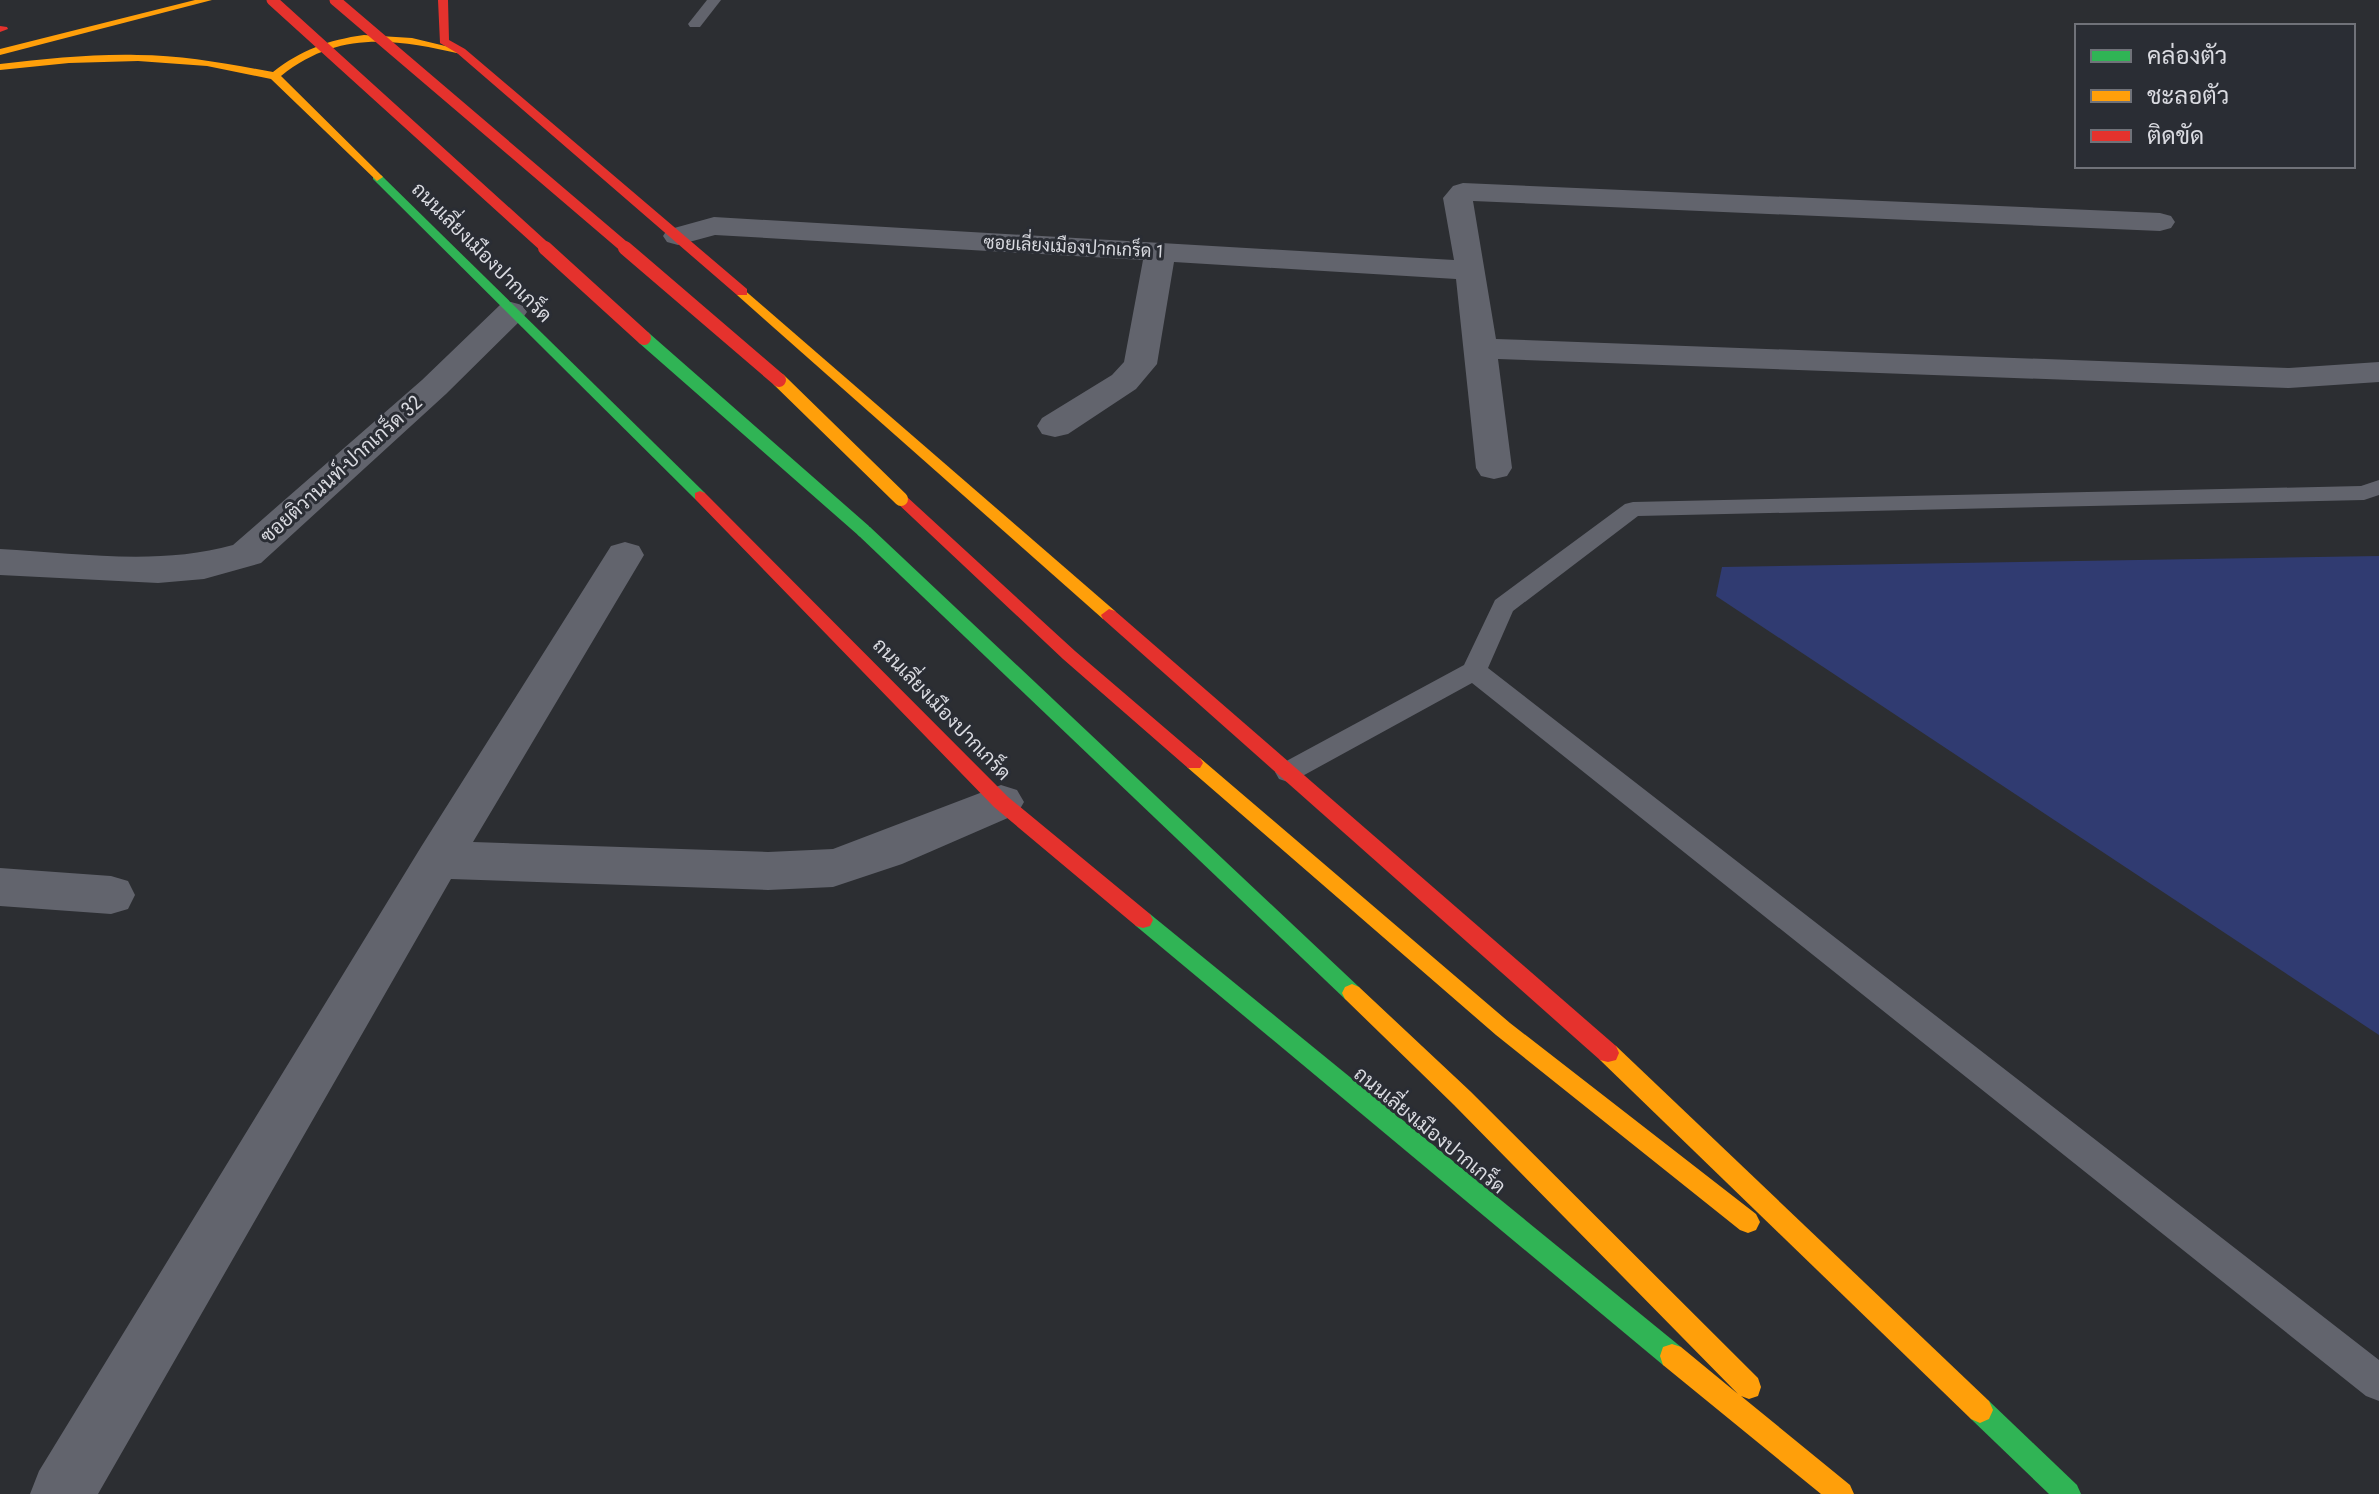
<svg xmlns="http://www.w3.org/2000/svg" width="2379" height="1494" font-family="'Roboto Condensed',Sarabun,sans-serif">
	<rect width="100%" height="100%" fill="#2c2e32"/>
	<path fill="#303b71" d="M2379,556V1035L1716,596L1722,567Z"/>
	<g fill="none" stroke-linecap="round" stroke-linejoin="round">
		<g fill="#62646d" fill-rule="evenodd">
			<path d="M707,0H721L700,27H690L688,24Z"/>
			<path d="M2379,480V495L2364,500L1638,516L1513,611L1488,668L2379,1360V1401L2366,1396L1472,683L1297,779L1288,782L1279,779L1275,772L1279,765L1464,665L1495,600L1625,504L1633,502L2361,486Z"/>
		</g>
		<g fill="#62646d" fill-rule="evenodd">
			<path d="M1463,183L2160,213L2171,216L2175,222L2171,228L2160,231L1473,201L1496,339L2289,368L2379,362V382L2289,388L1498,359L1512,468L1507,476L1494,479L1481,476L1476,468L1456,279L1174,262L1157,364L1136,389L1068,434L1055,437L1042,434L1037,426L1042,418L1112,375L1124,362L1143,260L715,235L678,245L667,242L663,236L667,230L714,217L1454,260L1443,198L1453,186Z"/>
			<path d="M511,302L522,305L527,312L522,319L446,394L261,563L204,579L158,583L0,575V549C77,553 158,566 233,545L422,380L500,305Z"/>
			<path d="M625,542L639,546L644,555L473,842L768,852L833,849L1001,785L1017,790L1024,802L1017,814L902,864L833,887L768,890L451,879L98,1494H30L39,1471L421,847L611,546Z"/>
			<path d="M0,868L111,876L128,881L135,895L128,909L111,914L0,906Z"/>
		</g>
		<g fill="#30b455" fill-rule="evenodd">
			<path d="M373,175H381L705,493V499H695L373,179Z"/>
			<path d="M864,526L870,527L1359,987L1362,993L1359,999L1352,1002L1345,999L858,535L856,531L858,527Z"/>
			<path d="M1143,912L1150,914L1681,1347L1684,1356L1681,1365L1672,1368L1663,1365L1136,926L1133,920L1136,914Z"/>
			<path d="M1980,1397L1989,1401L2077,1485L2081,1494H2049L1971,1419L1967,1410L1971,1401Z"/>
		</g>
		<g fill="#ff9f0a" fill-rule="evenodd">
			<path d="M195,0H212L0,55V49Z"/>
			<path d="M364,35L412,38L466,51L461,54C394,39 339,30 281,76L381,175L383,177L377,181L271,79L207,66L138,61L69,63L0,70V64C46,59 91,54 137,55C183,55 228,64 273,72C301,50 328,40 364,35Z"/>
			<path d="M742,288L1115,611L1117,615L1115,619H1103L737,295V289Z"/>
			<path d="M1194,756L1200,758L1510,1023L1756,1214L1760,1222L1756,1230L1748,1233L1740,1230L1496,1035L1188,768L1185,763L1188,758Z"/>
			<path d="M1352,984L1359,987L1470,1091L1758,1378L1761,1387L1758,1396L1749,1399L1741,1396L1850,1485L1854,1494H1821L1663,1365L1660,1356L1663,1347L1672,1344L1681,1347L1738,1394L1454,1105L1345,999L1342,993L1345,987Z"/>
			<path d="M1608,1044L1616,1046L1989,1401L1993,1410L1989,1419L1980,1423L1971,1419L1600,1060L1597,1053L1600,1046Z"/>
		</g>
		<g fill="#e5322d" fill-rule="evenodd">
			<path d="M438,0H448L449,40L465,49L747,289V295H737L457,53L440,43Z"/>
			<path d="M0,26L7,27L8,29L0,32Z"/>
			<path d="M700,491L705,493L1008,797L1150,914L1153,920L1150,926L1143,928L1136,926L994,807L695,499V493Z"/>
			<path d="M901,494L906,496L1075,651L1200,758L1203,763L1200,768H1188L1063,659L896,502L893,499Z"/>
			<path d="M1109,609L1115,611L1616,1046L1619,1053L1616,1060L1608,1062L1600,1060L1103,619L1101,615Z"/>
		</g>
		<path stroke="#30b455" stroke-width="14" d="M644,338L864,531"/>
		<path stroke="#ff9f0a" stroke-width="14" d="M779,380L901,499"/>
		<g stroke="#e5322d" stroke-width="11">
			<path d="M272,0L548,250"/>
			<path d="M335,0L628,250"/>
		</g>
		<g stroke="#e5322d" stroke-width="14">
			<path d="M545,248L644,338"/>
			<path d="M625,248L779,380"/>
		</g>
	</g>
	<g text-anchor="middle" stroke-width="6" stroke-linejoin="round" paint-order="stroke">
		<g font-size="18" fill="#d9dae0" stroke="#2a2d34">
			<text transform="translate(1074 247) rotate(3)" y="6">ซอยเลี่ยงเมืองปากเกร็ด 1</text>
		</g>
		<g font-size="20" fill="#d9dae0" stroke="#2a2d34">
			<text transform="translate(482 252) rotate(45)" y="7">ถนนเลี่ยงเมืองปากเกร็ด</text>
			<text transform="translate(341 469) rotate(-42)" y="7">ซอยติวานนท์-ปากเกร็ด 32</text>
			<text transform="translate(942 709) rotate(46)" y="7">ถนนเลี่ยงเมืองปากเกร็ด</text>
			<text transform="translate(1430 1130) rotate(39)" y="7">ถนนเลี่ยงเมืองปากเกร็ด</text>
		</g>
	</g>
	<rect x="2075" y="24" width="280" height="144" fill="#2a2d34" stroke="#707279" stroke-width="2"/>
	<rect x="2091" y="50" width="40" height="12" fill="#30b455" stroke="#707279" stroke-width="2"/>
	<text x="2147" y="64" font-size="24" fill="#d9dae0">คล่องตัว</text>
	<rect x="2091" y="90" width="40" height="12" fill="#ff9f0a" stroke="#707279" stroke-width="2"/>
	<text x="2147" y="104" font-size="24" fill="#d9dae0">ชะลอตัว</text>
	<rect x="2091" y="130" width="40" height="12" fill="#e5322d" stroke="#707279" stroke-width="2"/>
	<text x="2147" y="144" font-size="24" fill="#d9dae0">ติดขัด</text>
</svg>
